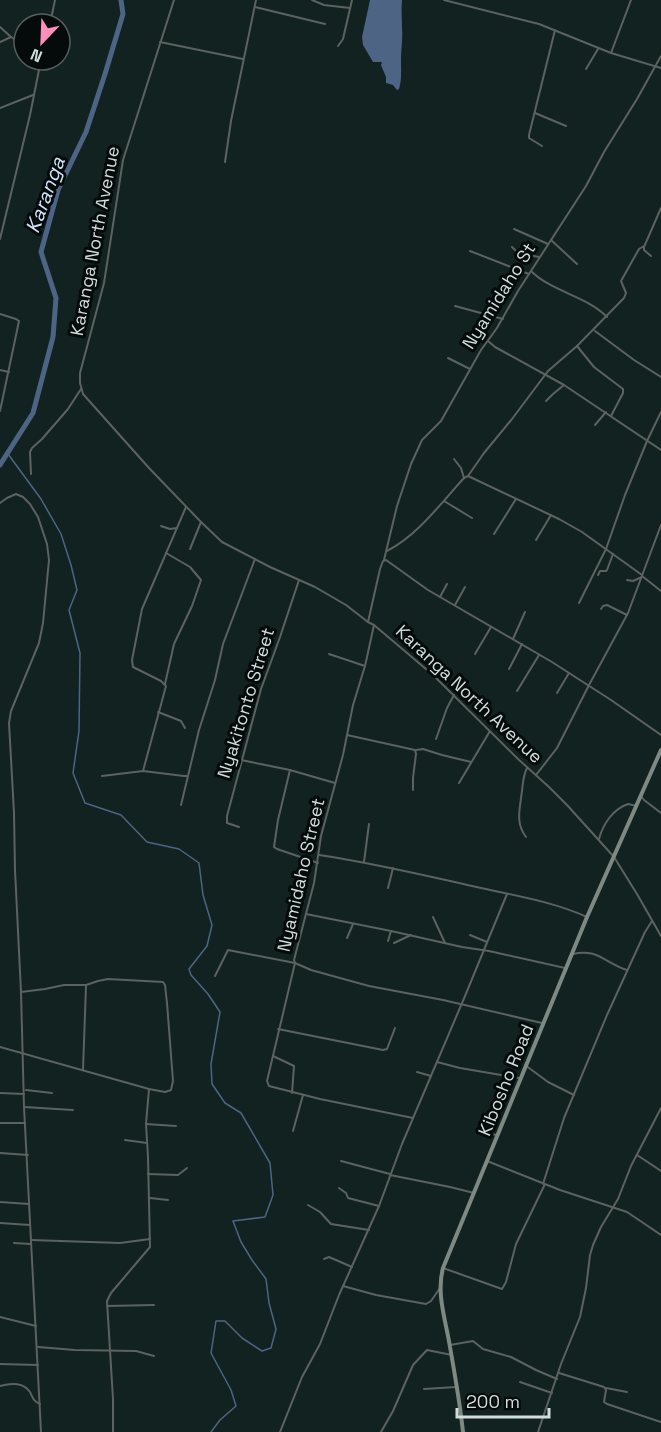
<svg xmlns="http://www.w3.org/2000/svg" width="661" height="1432" font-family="'Space Grotesk',sans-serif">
	<rect width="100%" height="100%" fill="#122221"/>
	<path fill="#4e6485" d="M370,0H402C401,10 402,18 402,28C403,38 401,50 401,61C401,70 402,80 399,89L397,90L393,85L386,83V77L381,65L382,62H373L363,45L362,37Z"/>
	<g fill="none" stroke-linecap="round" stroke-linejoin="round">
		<path stroke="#4e6485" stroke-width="1.5" d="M8,454L41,499L61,534L71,565L77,590L69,610L80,653L79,731L73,773L85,803L121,815L147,842L179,849L199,863L203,895L212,925L207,946L189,969L191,975L208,994L220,1012L211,1064L212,1084L225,1103L241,1113L270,1163L273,1195L265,1217L233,1221L241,1242L252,1260L266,1279L269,1303L276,1329L271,1348L262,1351L242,1338L225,1321H216L211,1353L231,1390L236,1406L220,1420L211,1432"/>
		<path stroke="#4e6485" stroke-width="5" d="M0,465L33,413L53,337L56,298L41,252L58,190L86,132L105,74L123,14L121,0"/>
		<g stroke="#5c625f" stroke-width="2">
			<path d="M174,0L123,160L104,283L80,373V383L83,394L149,468L201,522L222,542L270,567L315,587L346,605L368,622L374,625L433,675L518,759L549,787L567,805L614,857L637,894L661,936"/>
			<path d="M312,0L324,5L350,8"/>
			<path d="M444,0L539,24L611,53L661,68"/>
			<path d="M255,7L325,24"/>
			<path d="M50,24L55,0"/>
			<path d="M0,27L11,37L24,45"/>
			<path d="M0,42L11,37"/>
			<path d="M160,42L243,59"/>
			<path d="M338,46L343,39L352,0"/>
			<path d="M611,53L631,0"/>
			<path d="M586,69L598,49"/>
			<path d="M0,108L33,95"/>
			<path d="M535,113L566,126"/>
			<path d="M542,146L529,138V135L555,30"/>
			<path d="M225,162L231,121L256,0"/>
			<path d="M514,229L548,244"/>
			<path d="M0,239L30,115L41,60"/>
			<path d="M551,240L577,264"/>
			<path d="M512,247L518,253L539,257"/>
			<path d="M470,251L529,274"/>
			<path d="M651,256L644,250V247L661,208"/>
			<path d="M531,271C552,292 587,296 607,317"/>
			<path d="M455,306L503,319"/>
			<path d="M0,314L16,319L19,321L0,411"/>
			<path d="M595,331L634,360L661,377"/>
			<path d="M488,341L495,347L564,385L661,450"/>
			<path d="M577,346L594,367L623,389V393L611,416"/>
			<path d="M448,358L470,369"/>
			<path d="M0,370L9,372"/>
			<path d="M546,401L553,394L564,385"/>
			<path d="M595,425L606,412"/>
			<path d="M454,459L461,468L464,478"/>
			<path d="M31,474L30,452L32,448L42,439L68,409L81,389"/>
			<path d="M468,476L484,453L512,419L548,371L577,346L624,298L626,293L621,281L639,249L644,246"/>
			<path d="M444,501L472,518"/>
			<path d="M0,503L7,498L16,494L23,497L30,504L38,517L47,544L49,560L43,623L39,643L11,711L9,723L14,813L15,870L21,992L24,1107L41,1432"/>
			<path d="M161,526L170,529L177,528"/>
			<path d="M494,534L516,499"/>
			<path d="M536,540L551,515"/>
			<path d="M190,549L201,522"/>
			<path d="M387,551C418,535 441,503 464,478L468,476L559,519L582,532L642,575"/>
			<path d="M384,560L397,506L411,464L422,440L441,421L481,350L497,328L518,291L586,186L604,152L637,99L661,56"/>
			<path d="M598,575L600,571H606L607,570L613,554"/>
			<path d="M642,576L661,591"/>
			<path d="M627,580L633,581L642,577"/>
			<path d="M440,597L447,584"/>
			<path d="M579,603L606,549L625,495L647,441L661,412"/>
			<path d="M455,605L465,587"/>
			<path d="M601,609L603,606L607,605L627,615"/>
			<path d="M368,622L380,569L383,561L386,560L428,590L552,662L611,700L661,735"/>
			<path d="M374,625L365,666L353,705L343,755L321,836L314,883L294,960L295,963L311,970L369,986L443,1000L542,1023"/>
			<path d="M513,639L525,612"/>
			<path d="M329,654L365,666"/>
			<path d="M475,654L491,627"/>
			<path d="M509,669L522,644"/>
			<path d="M165,684L174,644L192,606L201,580L190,567L166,553"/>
			<path d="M517,691L539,655"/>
			<path d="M557,693L569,673"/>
			<path d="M158,712L181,721L185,728"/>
			<path d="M347,735L415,750L416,754L413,778V790"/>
			<path d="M436,739L447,708L454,695"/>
			<path d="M416,750L423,749L442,755L471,762"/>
			<path d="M241,760L290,770L335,783"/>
			<path d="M290,770L278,820L274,847L277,849L318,863"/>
			<path d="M143,771L166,686L161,681L133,667L132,660L142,609L186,507"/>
			<path d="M536,775L557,748L589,685L628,613L661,525"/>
			<path d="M102,776L143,771L184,776H188L199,730L215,680L223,644L255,559"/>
			<path d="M459,783L490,731"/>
			<path d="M641,796L644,800L661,813"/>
			<path d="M181,805L188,776"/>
			<path d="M239,827L227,823V816L261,689L280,637L299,580"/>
			<path d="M526,837C515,823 520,808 522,791C523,783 523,776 527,768"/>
			<path d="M599,839C603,824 613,809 628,804L637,806"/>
			<path d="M319,855C374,863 427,876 481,888C517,896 554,902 587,917"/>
			<path d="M364,862L369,824"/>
			<path d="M388,888L393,868"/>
			<path d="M306,914L391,931L462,947L489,951L565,968"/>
			<path d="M433,917L445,943"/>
			<path d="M470,935L487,942"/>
			<path d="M347,938L353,924"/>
			<path d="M388,941L391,931"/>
			<path d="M394,943L411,935"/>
			<path d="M573,954C597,948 605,963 627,970"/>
			<path d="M215,976L228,950L295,963L267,1081L269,1086L320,1099L413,1118"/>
			<path d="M278,1029L383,1050L387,1049L395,1028"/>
			<path d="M0,1047L149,1089L165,1092L171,1090L173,1081L167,1003L165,985L163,982L108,979L98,981L86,985H64L45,989L21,992"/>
			<path d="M273,1056L294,1066L292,1093"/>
			<path d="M437,1062L460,1068L519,1078"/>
			<path d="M525,1065L548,1082L574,1095"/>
			<path d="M83,1070L86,986"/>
			<path d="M417,1072L431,1076"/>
			<path d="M26,1090L52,1093"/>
			<path d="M0,1093L24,1094"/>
			<path d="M24,1107L73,1110"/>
			<path d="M0,1123H25"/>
			<path d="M146,1124L176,1126"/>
			<path d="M293,1131L303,1095"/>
			<path d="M476,1132L497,1135"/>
			<path d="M125,1140L147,1143"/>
			<path d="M0,1153L28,1155"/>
			<path d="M637,1155L661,1171"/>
			<path d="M341,1161L390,1174"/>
			<path d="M487,1161L560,1190L627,1212L661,1235"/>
			<path d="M148,1174L178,1175L187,1168"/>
			<path d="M390,1175L450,1187L474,1193"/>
			<path d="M543,1184L564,1118L607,1015L645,932L652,921"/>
			<path d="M339,1188L346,1193L348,1198L379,1206"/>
			<path d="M150,1198L168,1200"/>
			<path d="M0,1202L29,1204"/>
			<path d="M308,1205L320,1212L331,1224L369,1230"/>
			<path d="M0,1223L30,1225"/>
			<path d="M31,1240L120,1243L150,1239"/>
			<path d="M14,1243L31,1244"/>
			<path d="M324,1259L329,1257L352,1267"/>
			<path d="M443,1268L502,1289L506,1282L516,1244L545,1184"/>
			<path d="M343,1286L376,1295L426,1304L431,1301L440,1288"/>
			<path d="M107,1306L154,1305"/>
			<path d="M0,1317L36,1326"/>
			<path d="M450,1345L473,1341L483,1349L511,1357L536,1370L557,1379"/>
			<path d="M38,1347L75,1350L136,1351L154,1356"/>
			<path d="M0,1364L38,1365"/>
			<path d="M559,1373L604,1387L606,1390L604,1402L607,1404L661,1422"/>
			<path d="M520,1382L552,1393"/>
			<path d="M0,1386C11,1384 22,1381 30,1392C33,1398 33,1401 40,1404"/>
			<path d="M606,1388L627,1392"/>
			<path d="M424,1389L456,1387"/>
			<path d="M113,1432V1399L107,1301L111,1293L150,1247L148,1157L146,1124L149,1089"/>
			<path d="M280,1432L302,1377L320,1344L339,1295L379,1206L402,1144L465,996L507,894"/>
			<path d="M381,1432L393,1411L413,1365L427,1350L452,1355"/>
			<path d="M538,1432L561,1364L580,1317L586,1288L590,1255L593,1245L601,1227L618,1199L631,1166L661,1108"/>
		</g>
		<path stroke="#7f8983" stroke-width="4" d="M463,1432C460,1404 455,1375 450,1347C446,1321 436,1294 443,1268L587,917L661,750"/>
	</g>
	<g text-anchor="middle" stroke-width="6" stroke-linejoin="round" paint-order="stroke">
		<g font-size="18" fill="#d2dcdc" stroke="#050a0a">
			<text transform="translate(95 241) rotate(-79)" y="6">Karanga North Avenue</text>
			<text transform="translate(499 296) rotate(-58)" y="6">Nyamidaho St</text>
			<text transform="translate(469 694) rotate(43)" y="6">Karanga North Avenue</text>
			<text transform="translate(246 703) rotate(-73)" y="6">Nyakitonto Street</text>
			<text transform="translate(301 875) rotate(-77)" y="6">Nyamidaho Street</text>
			<text transform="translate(506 1080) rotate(-68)" y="6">Kibosho Road</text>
		</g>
		<g font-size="20" font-style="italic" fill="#d5e4fb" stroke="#050a0a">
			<text transform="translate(45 195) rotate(-70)" y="7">Karanga</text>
		</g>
	</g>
	<g transform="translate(42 42) rotate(203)"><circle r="28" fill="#050a0a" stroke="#575e5e" stroke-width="1.5"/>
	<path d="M0-4.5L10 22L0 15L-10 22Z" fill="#fe8ebd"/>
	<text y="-9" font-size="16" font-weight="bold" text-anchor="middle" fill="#d2dcdc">N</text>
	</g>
	<path d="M457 1408v9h92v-9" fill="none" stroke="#d2dcdc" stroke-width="3"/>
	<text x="466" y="1408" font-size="18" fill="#d2dcdc" stroke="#050a0a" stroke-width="4.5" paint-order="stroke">200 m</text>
</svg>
